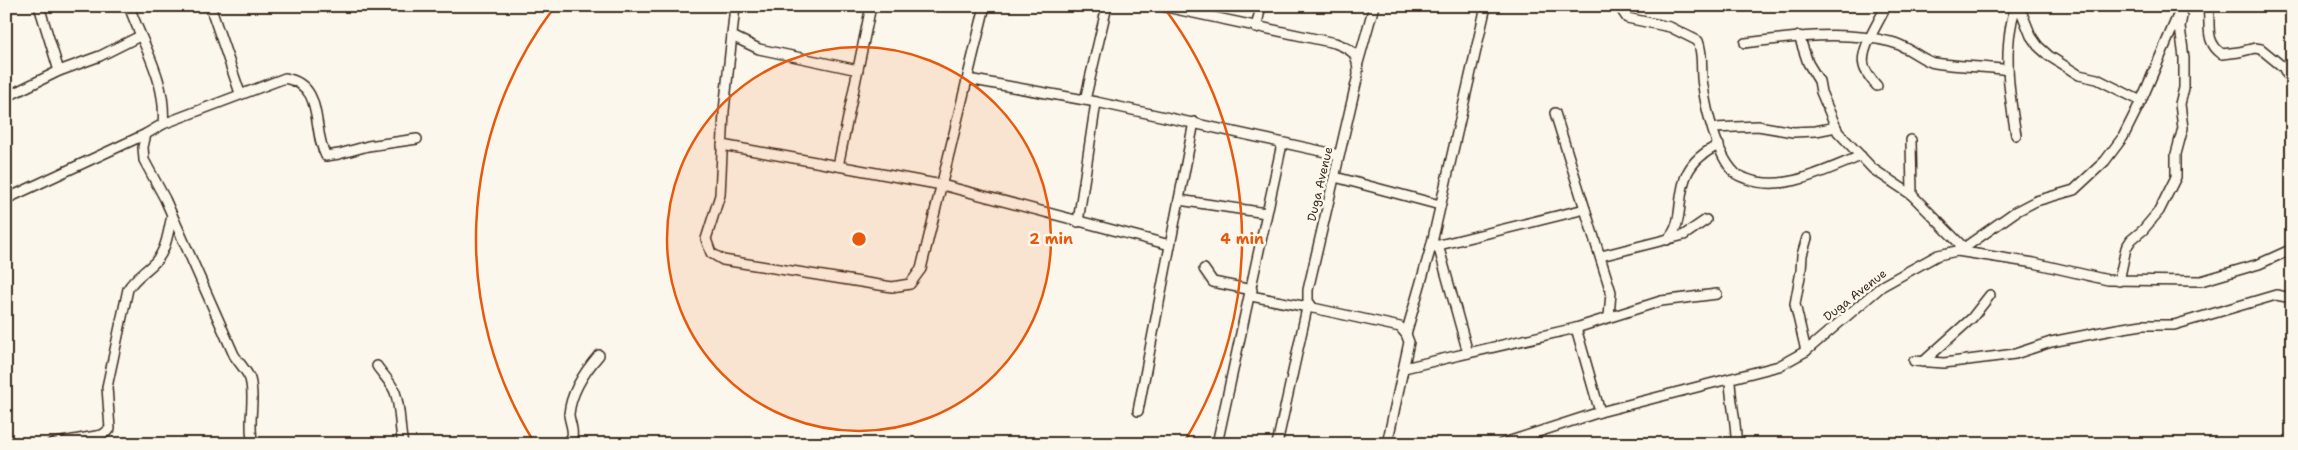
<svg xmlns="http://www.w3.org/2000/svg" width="2298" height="450" font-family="'Shantell Sans',sans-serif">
	<rect width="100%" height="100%" fill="#fbf7ec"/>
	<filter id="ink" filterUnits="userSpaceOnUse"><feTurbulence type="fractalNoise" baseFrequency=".02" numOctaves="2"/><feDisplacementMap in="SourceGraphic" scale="10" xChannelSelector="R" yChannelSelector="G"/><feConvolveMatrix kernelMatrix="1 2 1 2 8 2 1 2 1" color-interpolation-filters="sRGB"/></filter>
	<g filter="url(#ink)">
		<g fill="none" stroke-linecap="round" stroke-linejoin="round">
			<g stroke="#3b2a1e" stroke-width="12">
				<g id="street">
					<path d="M39,6L59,71"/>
					<path d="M129,6C143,46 167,81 163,124L146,134L143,147L144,160L165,199L234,355C239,363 247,371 250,379C256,400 247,422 253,444"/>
					<path d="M210,6L240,93"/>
					<path d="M735,6L724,111L720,195L706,239L711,253L723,260L892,287L910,284L921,269L985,6"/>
					<path d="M1161,6L1335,43C1354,50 1358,54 1358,75L1308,290V301L1313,308L1400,327L1406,334L1409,342L1387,444"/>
					<path d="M1619,6L1627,18L1670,27L1698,41C1704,56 1700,71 1703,86C1706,110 1717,155 1734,172C1737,176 1743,177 1747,179C1784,193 1827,169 1861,156"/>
					<path d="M2016,6C2002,47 2009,93 2016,135"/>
					<path d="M2019,6L2031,36L2038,46L2049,56L2079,75L2097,79L2141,101"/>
					<path d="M2208,6C2211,26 2204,41 2222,54L2239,52L2255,48L2261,49L2283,67L2292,84"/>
					<path d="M1256,28L1261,6"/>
					<path d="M732,36L759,49L858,70"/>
					<path d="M1799,36L1808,63L1819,81L1821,92L1838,132L1873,169L1912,195L1964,248"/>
					<path d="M1745,43C1792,37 1844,30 1891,42C1907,45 1924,62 1935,63C1960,67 1984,66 2008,70"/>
					<path d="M1358,63L1374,6"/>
					<path d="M968,79L1096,102L1339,155"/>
					<path d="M1877,86C1872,80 1866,74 1864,66C1859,50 1880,21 1886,6"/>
					<path d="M6,97L59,71L100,56L140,36"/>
					<path d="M1085,100L1107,6"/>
					<path d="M1555,113L1611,292L1609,317"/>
					<path d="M163,124L285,78C326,86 311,129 326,156L339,154L368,146L417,139"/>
					<path d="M1714,128L1758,126L1793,132L1816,131L1836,127"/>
					<path d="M1911,140L1912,195"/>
					<path d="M722,145L942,185L1170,245"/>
					<path d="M838,166L871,6"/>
					<path d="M1335,177L1440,205"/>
					<path d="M6,199L146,134"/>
					<path d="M1179,200L1266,213"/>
					<path d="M1078,222L1096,102"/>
					<path d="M1667,240C1693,217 1662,171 1719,145"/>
					<path d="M1438,245L1468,353"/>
					<path d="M1431,247L1585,209"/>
					<path d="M1957,251L1964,248L2015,212L2036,201L2074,190L2105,161L2123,137L2141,101L2182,6"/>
					<path d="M1601,256L1684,235L1706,220"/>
					<path d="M1204,269L1213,282L1252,290"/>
					<path d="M2119,281L2126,248L2131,240L2143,230L2159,211L2176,177V154L2183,128L2180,104L2184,88V58L2180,27L2182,16"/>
					<path d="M1251,296L1313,308"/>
					<path d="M1576,328L1600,412"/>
					<path d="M1406,334L1431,247L1486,6"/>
					<path d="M1806,351L1795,304L1801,271L1802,255L1807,238"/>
					<path d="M1914,361L1944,363L2015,354L2051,342L2117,329L2142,325H2174L2276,295L2292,298"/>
					<path d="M1923,362L1972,318L1990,295"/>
					<path d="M377,366C383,375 391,382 395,392C401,409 399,427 403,444"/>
					<path d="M1404,368L1576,328L1661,301L1717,294"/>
					<path d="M1730,379C1730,401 1737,421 1736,444"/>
					<path d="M1138,411L1194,122"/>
					<path d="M51,444L102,435L110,429L107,387L128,289C136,276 146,272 156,261C167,249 168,231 172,216"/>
					<path d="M563,444C566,442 570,441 572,437C574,429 569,421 569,414C571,392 586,370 599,355"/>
					<path d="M1217,444L1282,144"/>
					<path d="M1277,444L1307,308"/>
					<path d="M1501,444L1600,412L1779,366L1806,351L1882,286L1938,255L1957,251L2034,263L2108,280L2201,281L2259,264L2292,249"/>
				</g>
			</g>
			<use href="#street" stroke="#fbf7ec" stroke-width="9"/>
		</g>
	</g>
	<circle cx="859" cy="239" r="192" fill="#e8590c" fill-opacity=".12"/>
	<g fill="none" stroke="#e8590c" stroke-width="2.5">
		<circle cx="859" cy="239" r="192"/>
		<path d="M534 442A383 383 0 0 1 553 9M1165 9A383 383 0 0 1 1184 442"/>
	</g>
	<g text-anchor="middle" stroke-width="5" stroke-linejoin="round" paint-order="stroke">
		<g font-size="12" fill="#3b2a1e" stroke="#fbf7ec">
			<text transform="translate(1320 184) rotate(-77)" y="4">Duga Avenue</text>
			<text transform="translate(1855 295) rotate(-38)" y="4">Duga Avenue</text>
		</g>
	</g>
	<circle cx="859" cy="239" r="8" fill="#e8590c" stroke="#fbf7ec" stroke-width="2.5"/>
	<g font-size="15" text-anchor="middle" font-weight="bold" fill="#e8590c" stroke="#fbf7ec" stroke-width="5" stroke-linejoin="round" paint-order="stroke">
		<text x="1051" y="244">2 min</text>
		<text x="1242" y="244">4 min</text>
	</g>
	<rect width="2298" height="450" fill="none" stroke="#fbf7ec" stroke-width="25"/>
	<rect x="12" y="12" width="2273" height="425" fill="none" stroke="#3b2a1e" stroke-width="2" filter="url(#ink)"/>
</svg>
